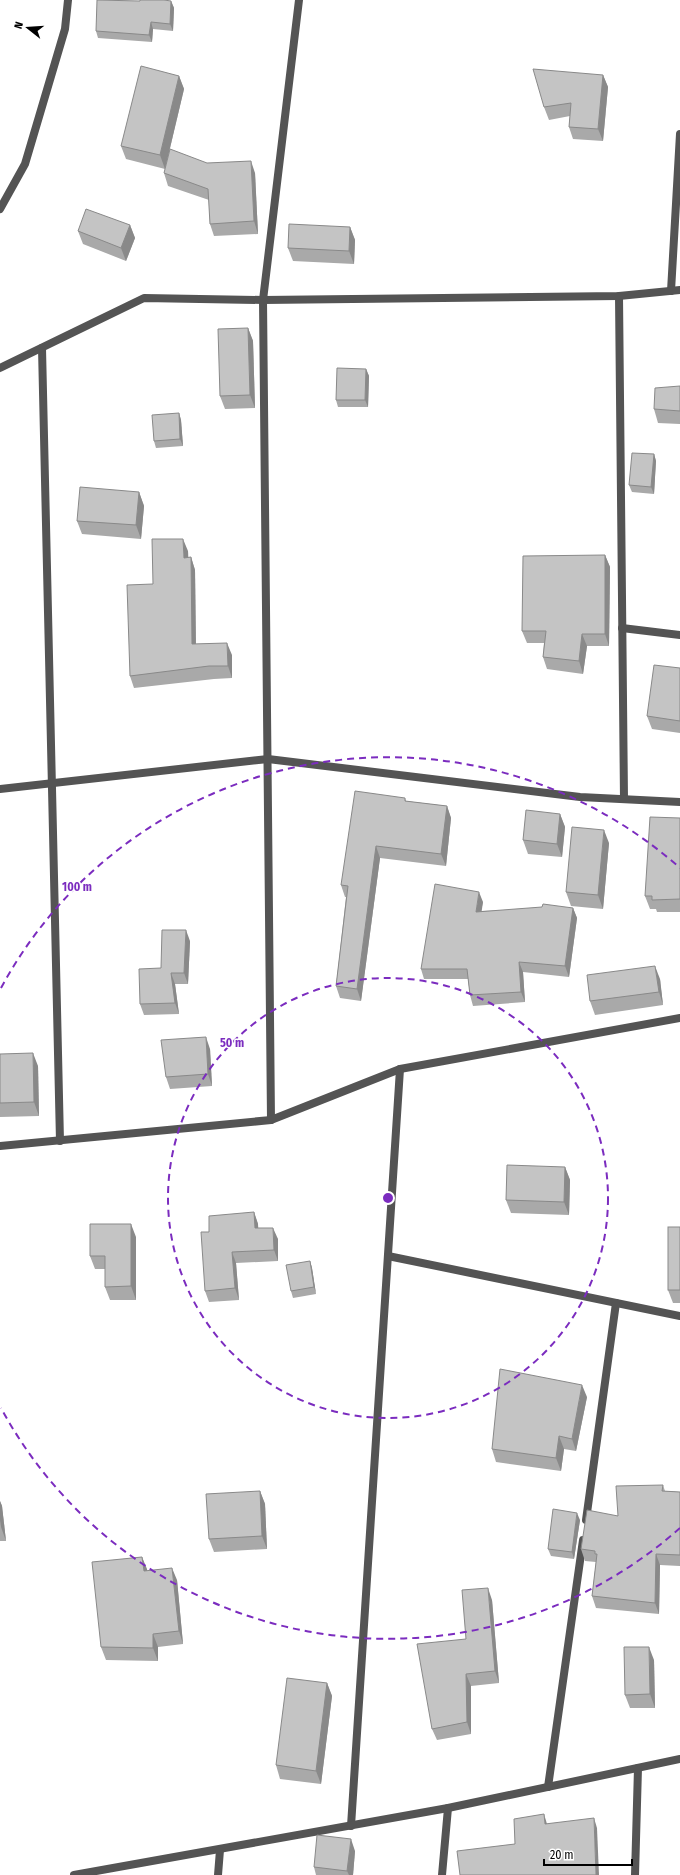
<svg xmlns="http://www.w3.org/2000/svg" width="680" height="1875" font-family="'Fira Sans Condensed',sans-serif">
	<rect width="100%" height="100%" fill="#fff"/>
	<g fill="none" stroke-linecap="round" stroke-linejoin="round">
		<g stroke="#545454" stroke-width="8">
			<path d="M0,209L25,164L65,29L68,0"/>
			<path d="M671,291L680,134"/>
			<path d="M619,296L624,799"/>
			<path d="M42,348L60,1141"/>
			<path d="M0,368L144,298L263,300L619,296L680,290"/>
			<path d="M622,628L680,635"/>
			<path d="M0,789L268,759L580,797L680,802"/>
			<path d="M271,1120L263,300L299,0"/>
			<path d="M0,1146L271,1120L400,1069L680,1018"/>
			<path d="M388,1256L680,1316"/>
			<path d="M586,1520L616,1303"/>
			<path d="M548,1787L583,1540"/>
			<path d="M351,1826L400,1069"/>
			<path d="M74,1875L448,1808L680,1759"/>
			<path d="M218,1875L220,1850"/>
			<path d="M442,1875L448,1808"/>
			<path d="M635,1875L638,1768"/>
		</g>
	</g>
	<g fill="#a9a9a9">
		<path d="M140,1H171L174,8L173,31L153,29L152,42L98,38L96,31Z"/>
		<path d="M603,75L608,87L603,141L573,139L569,127L570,116L549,120L544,107Z"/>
		<path d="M179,76L184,89L165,169L126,159L121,146Z"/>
		<path d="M207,163L255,173L258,234L214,236L210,224L209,200L168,186L164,173Z"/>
		<path d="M130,225L135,238L126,261L83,244L78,231Z"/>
		<path d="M350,227L355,240L354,264L293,261L288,248Z"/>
		<path d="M248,328L253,341L255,408L225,409L220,396Z"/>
		<path d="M366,369L369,376L368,407H338L336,400Z"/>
		<path d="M680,386V424L658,423L654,409Z"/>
		<path d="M179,413L181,420L183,446L156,448L154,441Z"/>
		<path d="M654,454L656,461L654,494L632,492L629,485Z"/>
		<path d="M139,492L144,506L141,539L82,534L77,521Z"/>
		<path d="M188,551V558L191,557L195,570L196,644L232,655V678L214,679L134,688L130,676L153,584Z"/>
		<path d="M605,555L610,567L609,646H587L583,674L547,669L543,657L544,643H527L522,631Z"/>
		<path d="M680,668V733L652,729L647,716Z"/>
		<path d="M405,798L406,801L447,806L451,818L446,866L380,858L361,1001L340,998L336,986L346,897H345L341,885Z"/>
		<path d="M560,814L565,827L562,857L528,854L523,840Z"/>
		<path d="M680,818V912H657L656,909H650L645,896Z"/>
		<path d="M609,843L603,909L571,906L566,892Z"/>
		<path d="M483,902L481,911L573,908L577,918L569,977L523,972L525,1002L473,1006L470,995L468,979H424L421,969Z"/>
		<path d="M190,941L188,984H175L179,1014L144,1015L140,1004L161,968Z"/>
		<path d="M660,979L663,1005L595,1015L590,1001Z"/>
		<path d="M210,1049L212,1086L170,1089L166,1077Z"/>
		<path d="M0,1054L38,1066L39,1116L0,1117Z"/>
		<path d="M565,1167L570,1180L569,1215L511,1213L506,1200Z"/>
		<path d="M254,1212L258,1224V1228L278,1239V1261L236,1263L239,1300L209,1302L205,1291L209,1232Z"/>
		<path d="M680,1227V1303H673L668,1290Z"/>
		<path d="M136,1237V1300H110L105,1287V1269H95L90,1256Z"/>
		<path d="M310,1261L312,1268L316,1294L293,1298L291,1291Z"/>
		<path d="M587,1397L576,1451L564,1449L561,1471L496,1462L492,1449Z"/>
		<path d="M663,1485L665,1491L680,1492V1566L660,1565L659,1614L596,1608L592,1596L596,1562L585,1561L581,1549L618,1516Z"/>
		<path d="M260,1491L265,1504L267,1549L214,1552L209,1539Z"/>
		<path d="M0,1501L2,1506L6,1541H0Z"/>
		<path d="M580,1520L574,1559L551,1556L548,1549Z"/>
		<path d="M142,1557L147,1571L177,1580L183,1644L158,1647V1661L106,1660L101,1647Z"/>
		<path d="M492,1600L499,1683L471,1686V1734L437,1740L432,1729L466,1639Z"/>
		<path d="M654,1660L655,1708H630L625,1695Z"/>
		<path d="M327,1683L332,1696L321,1784L280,1779L276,1765Z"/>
		<path d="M355,1851L353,1875H316L314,1867Z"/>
	</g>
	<g fill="#898989">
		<path d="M171,1L174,8L173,31L170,24Z"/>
		<path d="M151,22L153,29L152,42L149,35Z"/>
		<path d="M603,75L608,87L603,141L598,129Z"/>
		<path d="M179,76L184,89L165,169L160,155Z"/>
		<path d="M251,161L255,173L258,234L254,221Z"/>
		<path d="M130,225L135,238L126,261L121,248Z"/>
		<path d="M350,227L355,240L354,264L349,251Z"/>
		<path d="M248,328L253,341L255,408L250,395Z"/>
		<path d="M366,369L369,376L368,407L365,400Z"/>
		<path d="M179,413L181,420L183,446L180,439Z"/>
		<path d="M654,454L656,461L654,494L651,487Z"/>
		<path d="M139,492L144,506L141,539L136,525Z"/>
		<path d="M183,539L188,551L189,570L184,558Z"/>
		<path d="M605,555L610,567L609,646L605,634Z"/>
		<path d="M191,557L195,570L196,656L192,644Z"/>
		<path d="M582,634L587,646L583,674L579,661Z"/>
		<path d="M227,643L232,655V678L228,666Z"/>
		<path d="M447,806L451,818L446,866L441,854Z"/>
		<path d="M560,814L565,827L562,857L557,844Z"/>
		<path d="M604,830L609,843L603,909L598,895Z"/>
		<path d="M376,846L380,858L361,1001L357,989Z"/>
		<path d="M479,892L483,902L480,922L476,912Z"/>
		<path d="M573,908L577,918L569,977L565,966Z"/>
		<path d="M186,930L190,941L188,984L184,973Z"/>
		<path d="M519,962L523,972L525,1002L521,992Z"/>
		<path d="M655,966L660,979L663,1005L659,992Z"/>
		<path d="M171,973L175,984L179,1014L175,1003Z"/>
		<path d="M206,1037L210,1049L212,1086L208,1074Z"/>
		<path d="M33,1053L38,1066L39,1116L34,1102Z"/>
		<path d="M565,1167L570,1180L569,1215L564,1202Z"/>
		<path d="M254,1212L258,1224L259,1240L255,1228Z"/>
		<path d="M131,1224L136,1237V1300L131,1286Z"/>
		<path d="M273,1228L278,1239V1261L274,1250Z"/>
		<path d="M232,1252L236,1263L239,1300L235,1288Z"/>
		<path d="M310,1261L312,1268L316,1294L314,1287Z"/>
		<path d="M582,1385L587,1397L576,1451L572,1439Z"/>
		<path d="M559,1436L564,1449L561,1471L556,1458Z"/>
		<path d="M260,1491L265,1504L267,1549L262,1536Z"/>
		<path d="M0,1501L2,1506L6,1541L1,1527L0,1520Z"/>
		<path d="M577,1513L580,1520L574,1559L572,1552Z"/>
		<path d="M656,1554L660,1565L659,1614L655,1603Z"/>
		<path d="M142,1557L147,1569L149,1583L144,1571Z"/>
		<path d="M172,1568L177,1580L183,1644L179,1631Z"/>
		<path d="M488,1588L492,1600L499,1683L495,1671Z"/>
		<path d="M153,1634L158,1647V1661L153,1648Z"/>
		<path d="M649,1647L654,1660L655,1708L650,1694Z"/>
		<path d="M466,1674L471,1686V1734L467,1722Z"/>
		<path d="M327,1683L332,1696L321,1784L316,1771Z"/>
		<path d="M544,1814L547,1824H545Z"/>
		<path d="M594,1818L597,1828L599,1875H596Z"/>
		<path d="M351,1839L355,1851L353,1875H349L347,1871Z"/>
	</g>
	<g fill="#c4c4c4" stroke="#898989">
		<path d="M97,0L140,1V0H164L171,1L170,24L151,22L149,35L96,31Z"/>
		<path d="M141,66L179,76L160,155L121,146Z"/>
		<path d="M533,69L603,75L598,129L569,127L571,103L544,107Z"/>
		<path d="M170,149L207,163L251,161L254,221L210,224L208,189L164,173Z"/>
		<path d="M86,209L130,225L121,248L78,231Z"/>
		<path d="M289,224L350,227L349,251L288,248Z"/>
		<path d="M248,328L250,395L220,396L218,329Z"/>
		<path d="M337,368L366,369L365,400H336Z"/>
		<path d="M680,386V411L654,409L655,388Z"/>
		<path d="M179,413L180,439L154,441L152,415Z"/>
		<path d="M632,453L654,454L651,487L629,485Z"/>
		<path d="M80,487L139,492L136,525L77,521Z"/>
		<path d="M152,539H183L184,558L191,557L192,644L227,643L228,666H209L130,676L127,585L153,584Z"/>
		<path d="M605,555V634H582L579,661L543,657L546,631H522L523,556Z"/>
		<path d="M654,665L680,668V721L647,716Z"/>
		<path d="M355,791L405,798V801L447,806L441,854L376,846L357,989L336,986L348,886L341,885Z"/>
		<path d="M526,810L560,814L557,844L523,840Z"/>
		<path d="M650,817L680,818V899L652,900V896H645Z"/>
		<path d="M572,827L604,830L598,895L566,892Z"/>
		<path d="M435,884L479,892L476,912L542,907L543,904L573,908L565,966L519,962L521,992L470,995L467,969H421Z"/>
		<path d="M162,930H186L184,973H171L175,1003L140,1004L139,969L161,968Z"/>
		<path d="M655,966L659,992L590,1001L587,975Z"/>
		<path d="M206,1037L208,1074L166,1077L161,1040Z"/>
		<path d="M33,1053L34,1102L0,1103V1054Z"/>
		<path d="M507,1165L565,1167L564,1202L506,1200Z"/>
		<path d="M254,1212L255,1228H273L274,1250L232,1252L235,1288L205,1291L201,1232H209V1216Z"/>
		<path d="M90,1224H131V1286L105,1287V1256H90Z"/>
		<rect x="668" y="1227" width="12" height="63"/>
		<path d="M310,1261L314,1287L291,1291L286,1265Z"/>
		<path d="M500,1369L582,1385L572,1439L559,1436L556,1458L492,1449Z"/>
		<path d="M663,1485L662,1491L680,1492V1555L656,1554L655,1603L592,1596L597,1554H595V1551L581,1549L587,1510L618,1516L616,1486Z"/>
		<path d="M260,1491L262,1536L209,1539L206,1494Z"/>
		<path d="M553,1509L577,1513L572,1552L548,1549Z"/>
		<path d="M142,1557L144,1571L172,1568L179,1631L153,1634V1648L101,1647L92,1562Z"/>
		<path d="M488,1588L495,1671L466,1674L467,1722L432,1729L417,1644L466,1639L462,1590Z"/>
		<path d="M624,1647H649L650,1694L625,1695Z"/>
		<path d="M287,1678L327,1683L316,1771L276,1765Z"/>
		<path d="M544,1814L545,1824L594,1818L596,1875H460L457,1851L515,1844L514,1819Z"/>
		<path d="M317,1835L351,1839L347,1871L314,1867Z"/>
	</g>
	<g fill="none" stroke="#7b2cbf" stroke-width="2" stroke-dasharray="7 5">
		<circle cx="388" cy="1198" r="220"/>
		<path d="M680 1528A440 440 0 0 1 1 1408M1 988A440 440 0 0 1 680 868"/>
	</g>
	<circle cx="388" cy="1198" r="6" fill="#7b2cbf" stroke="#fff" stroke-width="2"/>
	<g font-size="12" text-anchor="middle" font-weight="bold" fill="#7b2cbf" stroke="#fff" stroke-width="3" stroke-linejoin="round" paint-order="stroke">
		<text x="77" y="891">100 m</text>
		<text x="232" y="1047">50 m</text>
	</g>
	<g transform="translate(28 28) rotate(287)" stroke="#ffffff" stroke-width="3" paint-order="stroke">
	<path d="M0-3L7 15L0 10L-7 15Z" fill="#000000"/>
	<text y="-6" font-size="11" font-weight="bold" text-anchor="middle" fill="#000000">N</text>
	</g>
	<path d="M544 1859v6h88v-6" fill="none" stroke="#000000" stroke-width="2"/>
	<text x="550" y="1859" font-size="12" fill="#000000" stroke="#ffffff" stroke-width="3" paint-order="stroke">20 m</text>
</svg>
